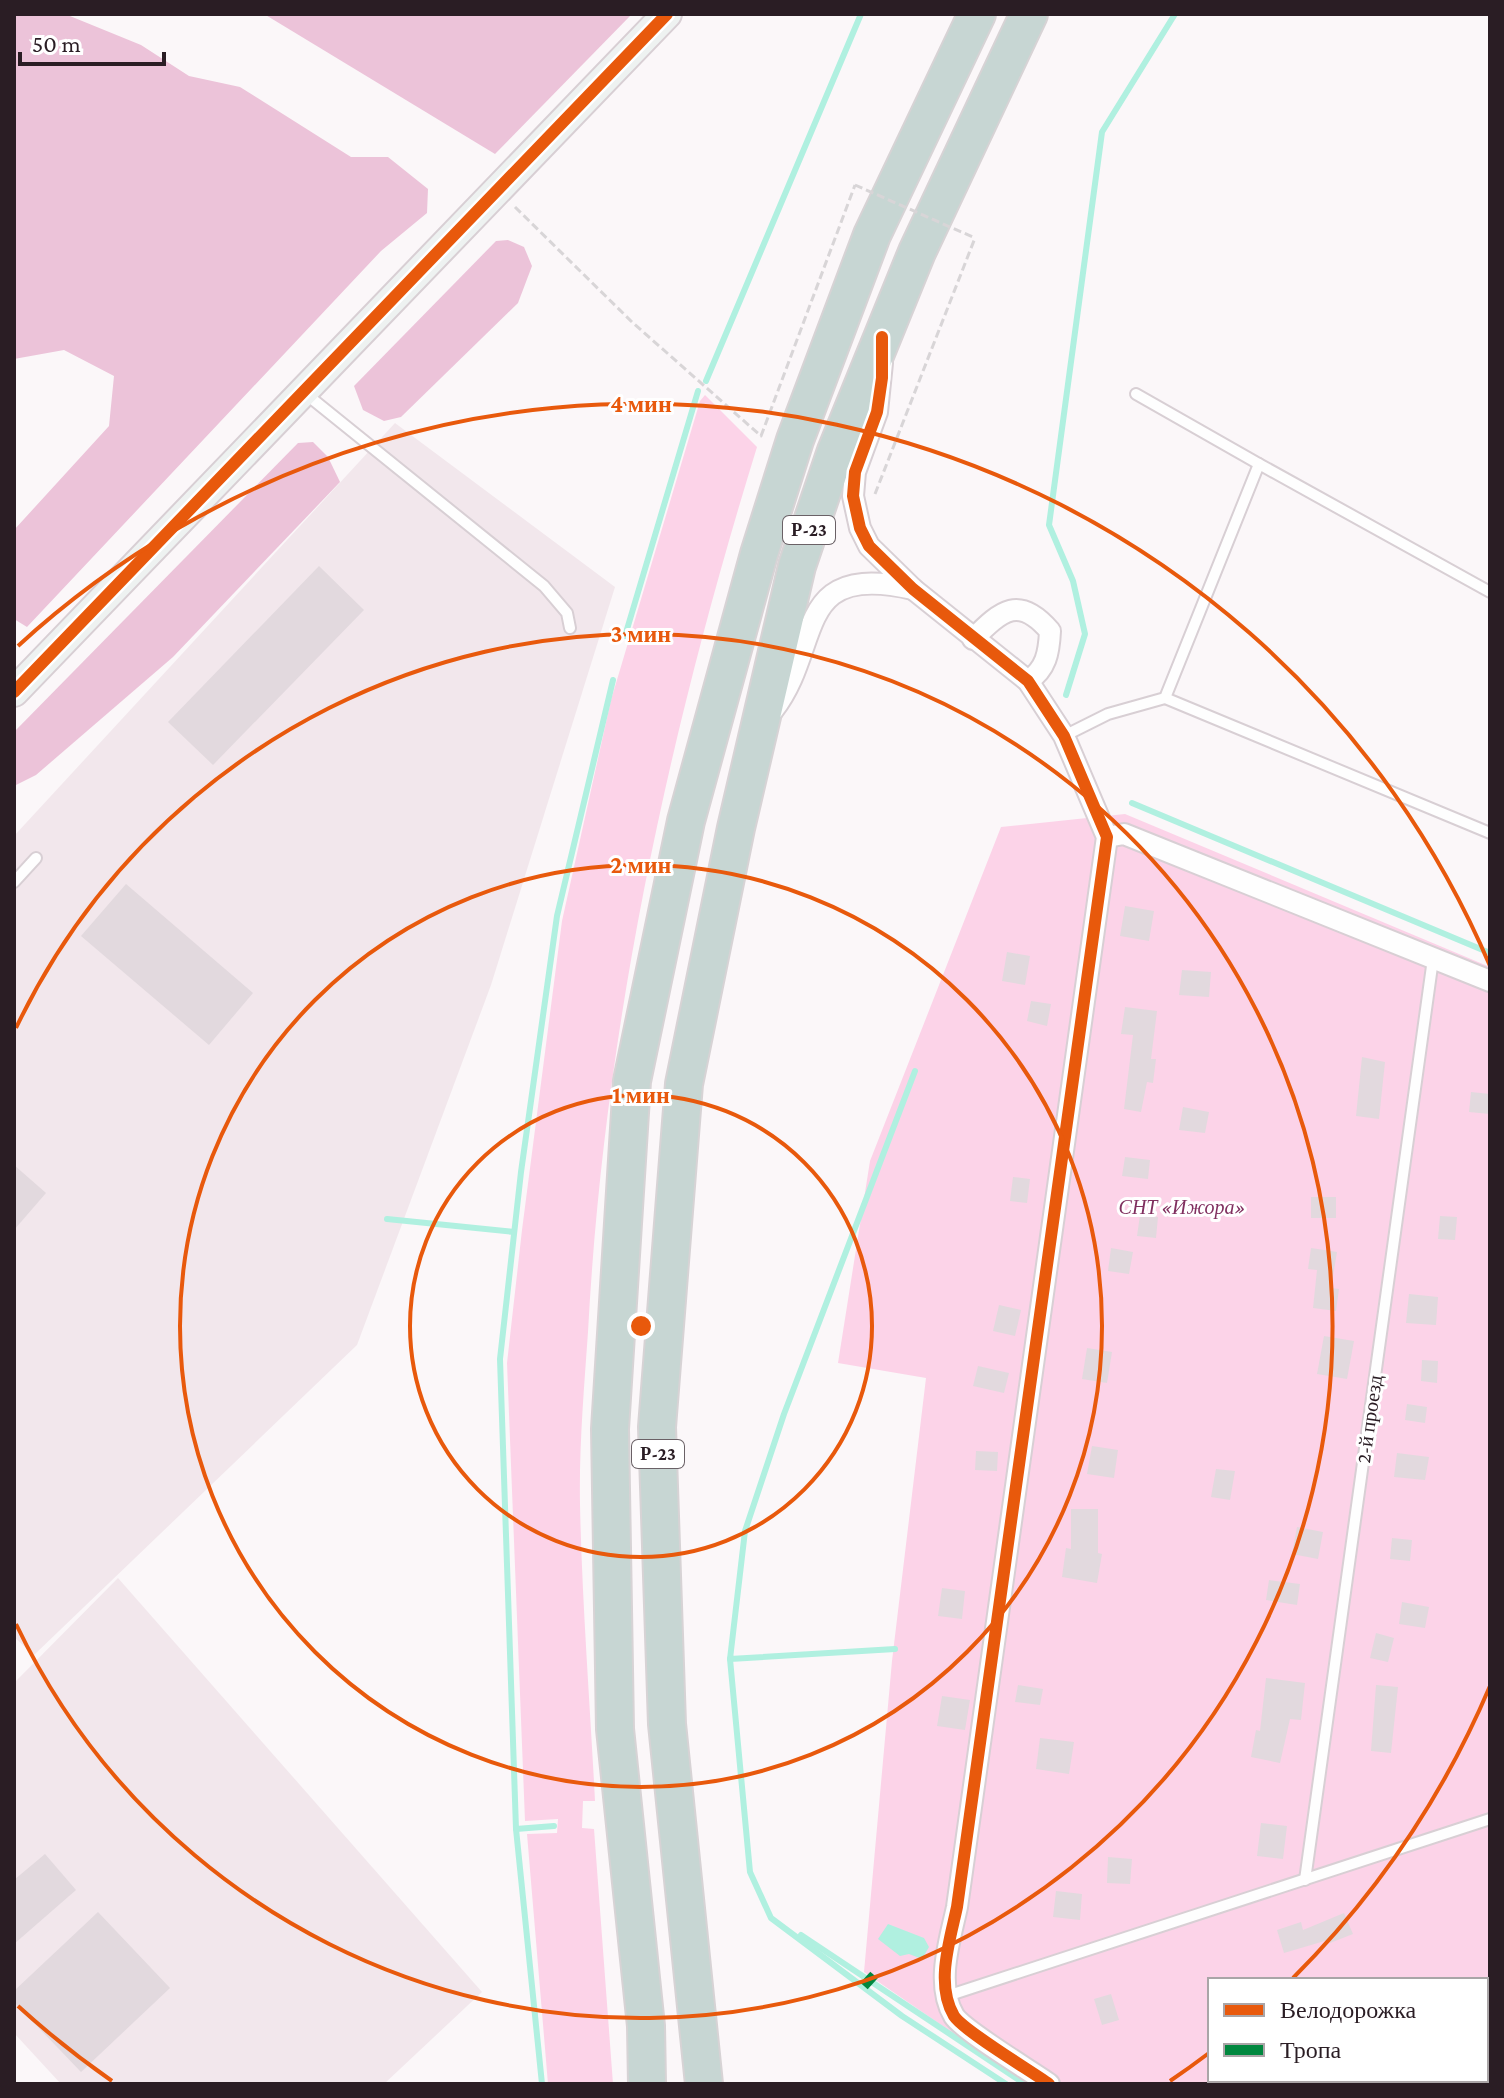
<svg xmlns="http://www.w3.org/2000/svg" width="1504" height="2098" font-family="'Crimson Pro',serif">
	<rect width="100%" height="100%" fill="#fbf7f9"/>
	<g fill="#f2e7ec">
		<path d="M395,423L615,587L491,985L357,1345L34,1655L14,1637V836Z"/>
		<path d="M118,1578L482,1992L384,2084H61L14,2033V1683Z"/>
	</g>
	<g fill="#fcd3e8" fill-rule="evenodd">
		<path d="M705,395L757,447C668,735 604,1030 588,1332C584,1389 579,1447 580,1504C582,1603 590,1702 595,1801H583L582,1828L594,1829L613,2084H548L527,1834L557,1833L558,1819L525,1821L507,1363L522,1230L562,921L611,700L700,401Z"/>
		<path d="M1125,814L1490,967V2084H1027L864,1972L892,1661L926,1378L838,1363L870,1161L1001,827ZM1210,1980H1486V2080H1210Z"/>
	</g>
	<g fill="#ecc3d9">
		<path d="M14,14H65L141,45L189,76L240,87L351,157H388L428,189L427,213L381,251L27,627L14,619V530L109,426L114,376L64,350L14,359Z"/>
		<path d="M264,14H632L495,154Z"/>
		<path d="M508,240L524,247L532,266L518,303L401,417L384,421L363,410L354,386L496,241Z"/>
		<path d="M313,442L328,457L340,482L173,657L36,775L14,786V732L298,443Z"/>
	</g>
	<path fill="#b0f0e0" d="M888,1924L924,1938L929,1947L922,1959L909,1954L900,1956L878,1939Z"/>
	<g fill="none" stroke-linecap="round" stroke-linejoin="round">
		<g stroke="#b0f0e0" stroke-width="6">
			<path d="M706,381L861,14"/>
			<path d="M625,636L698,391"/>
			<path d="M1066,695L1085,634L1073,581L1049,525L1102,132L1175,14"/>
			<path d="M1132,803L1490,953"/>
			<path d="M387,1219L514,1232"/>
			<path d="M895,1649L730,1659L745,1531L784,1414L915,1071"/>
			<path d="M730,1659L750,1872L771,1918L902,2016L1006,2084"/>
			<path d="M516,1829L554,1826"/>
			<path d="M801,1935L1025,2084"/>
			<path d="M542,2084L516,1829L500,1359L521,1172L557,916L613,680"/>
		</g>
	</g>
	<g fill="#e2d9de">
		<path d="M319,566L364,610L213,765L168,722Z"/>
		<path d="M126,884L253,993L209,1045L81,936Z"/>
		<path d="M1125,906L1154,911L1149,941L1120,936Z"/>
		<path d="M1007,952L1030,956L1025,985L1002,981Z"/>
		<path d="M1182,970L1211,972L1209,997L1179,995Z"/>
		<path d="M1031,1001L1051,1004L1047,1026L1027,1021Z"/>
		<path d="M1125,1007L1157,1011L1151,1059H1156L1153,1083L1147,1082L1141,1112L1124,1109L1133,1035L1121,1034Z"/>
		<path d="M1362,1057L1385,1062L1379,1119L1356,1116Z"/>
		<path d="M1471,1092L1490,1094V1114L1469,1112Z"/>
		<path d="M1183,1107L1209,1112L1205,1133L1179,1130Z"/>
		<path d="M1125,1157L1150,1160L1148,1179L1122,1176Z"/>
		<path d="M14,1165L46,1193L14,1230Z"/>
		<path d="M1013,1177L1030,1179L1027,1203L1010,1201Z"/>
		<rect x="1311" y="1197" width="25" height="21"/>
		<path d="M1140,1215L1158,1217L1156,1238L1137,1236Z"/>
		<path d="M1440,1216L1457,1217L1455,1240L1438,1239Z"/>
		<path d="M1111,1248L1133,1252L1129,1274L1108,1271Z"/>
		<path d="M1311,1248L1337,1252L1331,1288L1339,1289L1336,1311L1313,1308L1317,1270L1308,1269Z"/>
		<path d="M1409,1294L1438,1297L1436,1325L1406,1323Z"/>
		<path d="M999,1305L1021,1310L1015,1336L993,1331Z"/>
		<path d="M1324,1336L1354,1341L1347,1379L1317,1374Z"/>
		<path d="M1087,1348L1112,1352L1107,1383L1082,1379Z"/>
		<path d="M1422,1360L1438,1361L1437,1383L1421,1381Z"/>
		<path d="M978,1366L1009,1373L1004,1393L973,1386Z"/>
		<path d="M1407,1404L1427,1407L1425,1423L1405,1420Z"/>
		<path d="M1092,1446L1118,1450L1114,1478L1087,1474Z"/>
		<path d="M976,1451L998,1452L997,1471L975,1470Z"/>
		<path d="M1397,1453L1429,1457L1425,1480L1394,1477Z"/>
		<path d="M1216,1469L1235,1471L1230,1500L1211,1497Z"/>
		<path d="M1071,1509H1098V1553L1102,1554L1097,1583L1062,1577L1066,1548L1071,1549Z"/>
		<path d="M1297,1527L1323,1532L1318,1559L1292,1554Z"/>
		<path d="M1392,1538L1412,1540L1410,1561L1390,1559Z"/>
		<path d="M1269,1580L1300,1584L1297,1605L1266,1600Z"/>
		<path d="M942,1588L965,1591L962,1619L938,1616Z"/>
		<path d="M1402,1602L1429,1607L1425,1628L1399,1624Z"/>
		<path d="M1376,1633L1394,1638L1388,1662L1370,1658Z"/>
		<path d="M1266,1678L1305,1683L1301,1720L1290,1719L1280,1763L1251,1757L1256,1730L1260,1731Z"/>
		<path d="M1018,1685L1043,1689L1040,1705L1015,1702Z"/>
		<path d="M1376,1685L1398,1687L1391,1753L1371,1751Z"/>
		<path d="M942,1696L970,1700L965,1730L937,1726Z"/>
		<path d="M1040,1738L1074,1742L1069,1774L1036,1769Z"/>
		<path d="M1261,1823L1287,1826L1283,1859L1257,1856Z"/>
		<path d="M45,1854L76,1890L14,1944V1880Z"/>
		<path d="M1108,1857L1132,1859L1130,1884L1107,1883Z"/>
		<path d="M1056,1891L1082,1894L1080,1920L1053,1917Z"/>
		<path d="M98,1912L170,1988L81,2072L14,2002V1991Z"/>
		<path d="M1344,1913L1353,1934L1330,1943L1328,1940L1284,1953L1277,1930L1301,1922L1303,1930Z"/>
		<path d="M1111,1994L1119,2020L1102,2025L1094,1999Z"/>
	</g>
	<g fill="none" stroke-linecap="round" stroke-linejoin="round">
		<g stroke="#d8cfd4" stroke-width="14">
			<g id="lane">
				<path d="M306,394L544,586L567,613L570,628"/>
				<path d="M1136,394L1259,464"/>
				<path d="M1165,698L1490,833"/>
				<path d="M1064,736L1108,714L1165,698L1259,464L1490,592"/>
				<path d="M14,882L36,858"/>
				<path d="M1305,1880L1433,959"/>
				<path d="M947,1996L1490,1819"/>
			</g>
		</g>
		<g stroke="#d8cfd4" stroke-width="24">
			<g id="street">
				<path d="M882,363L877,412L855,472L853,496L860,528L869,546L913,589L1028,681L1064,736L1107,837L957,1907C950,1940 935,1984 954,2016C964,2031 1031,2071 1049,2084"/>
				<path d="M973,639C1002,610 1019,595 1050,631C1049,653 1046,669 1028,681"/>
				<path d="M773,710C823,646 791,561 913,589"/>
				<path d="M1107,837L1124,834L1490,981"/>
			</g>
		</g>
		<g stroke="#d8cfd4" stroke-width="32">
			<path id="secondary" d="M14,692L667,14"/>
		</g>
		<g stroke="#d7d3d5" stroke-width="40">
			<g id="highway">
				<path d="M647,2084L646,2026L615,1729L610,1429L632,1081L686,821L759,554L795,440L872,235L977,14"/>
				<path d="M704,2084L667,1724L657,1427L684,1084L736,828L797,566L836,451L917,252L1029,14"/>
			</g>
		</g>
		<g stroke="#d8d5d7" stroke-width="3" stroke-dasharray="8 4" stroke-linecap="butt">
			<path d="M515,207L632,322L761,436L855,185"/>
			<path d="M875,494L975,238"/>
		</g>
		<use href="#lane" stroke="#fefefe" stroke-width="10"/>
		<use href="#street" stroke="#fefefe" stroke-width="20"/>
		<use href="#secondary" stroke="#eef2f1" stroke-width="28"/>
		<use href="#highway" stroke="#c7d6d3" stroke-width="36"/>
		<path stroke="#d8d5d7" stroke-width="3" stroke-dasharray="8 4" stroke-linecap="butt" d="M855,185L975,238"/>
		<path stroke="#00873e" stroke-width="10" stroke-dasharray="20 10" stroke-linecap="butt" d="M864,1986L874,1975"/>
		<g stroke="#fff" stroke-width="17">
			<g id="cycleway">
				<path d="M882,337V378L877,412L855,472L853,496L860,528L869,546L913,589L1028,681L1064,736L1107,837L957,1907C950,1940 935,1984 954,2016C964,2031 1031,2071 1049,2084"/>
				<path d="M14,692L667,14"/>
			</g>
		</g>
		<use href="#cycleway" stroke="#e8590c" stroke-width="12"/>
	</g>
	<g fill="none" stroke="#e8590c" stroke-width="4">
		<circle cx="641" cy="1326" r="231"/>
		<circle cx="641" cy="1326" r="461"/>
		<path d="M16 1028A692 692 0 1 1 16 1624"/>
		<path d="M1490 1686A922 922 0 0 1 1293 1978M1209 2053A922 922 0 0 1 1170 2081M112 2081A922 922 0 0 1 18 2006M18 646A922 922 0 0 1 1490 966"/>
	</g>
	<g text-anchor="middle" stroke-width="6" stroke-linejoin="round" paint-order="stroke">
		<g fill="#fff" stroke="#6a6166" stroke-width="2">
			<rect x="783" y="516" width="52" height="28" rx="6"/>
			<rect x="632" y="1440" width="52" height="28" rx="6"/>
		</g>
		<g font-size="18" font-weight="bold" fill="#2a1d24">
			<text x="809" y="536">Р-23</text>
			<text x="658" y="1460">Р-23</text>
		</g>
		<g font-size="20" font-style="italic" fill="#802f5f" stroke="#fff">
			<text x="1182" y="1214">СНТ «Ижора»</text>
		</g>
		<g font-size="20" fill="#2a1d24" stroke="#fff">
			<text transform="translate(1369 1419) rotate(-82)" y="7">2-й проезд</text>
		</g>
	</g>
	<circle cx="641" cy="1326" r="12" fill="#e8590c" stroke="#fff" stroke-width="4"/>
	<g font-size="24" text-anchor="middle" font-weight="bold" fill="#e8590c" stroke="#fff" stroke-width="6" stroke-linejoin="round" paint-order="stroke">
		<text x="641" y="412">4 мин</text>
		<text x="641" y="642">3 мин</text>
		<text x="641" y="873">2 мин</text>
		<text x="641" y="1103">1 мин</text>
	</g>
	<rect width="1504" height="2098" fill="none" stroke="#2a1d24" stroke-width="32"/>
	<rect x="1208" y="1978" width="280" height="104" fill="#ffffff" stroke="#aaa5a7" stroke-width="2"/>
	<rect x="1224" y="2004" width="40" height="12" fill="#e8590c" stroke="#aaa5a7" stroke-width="2"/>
	<text x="1280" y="2018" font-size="24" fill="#2a1d24">Велодорожка</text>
	<rect x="1224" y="2044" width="40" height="12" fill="#00873e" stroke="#aaa5a7" stroke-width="2"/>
	<text x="1280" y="2058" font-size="24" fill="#2a1d24">Тропа</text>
	<path d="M20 52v12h144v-12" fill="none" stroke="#2a1d24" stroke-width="4"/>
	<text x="32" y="52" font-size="24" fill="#2a1d24" stroke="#ffffff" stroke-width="6" paint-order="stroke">50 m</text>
</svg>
